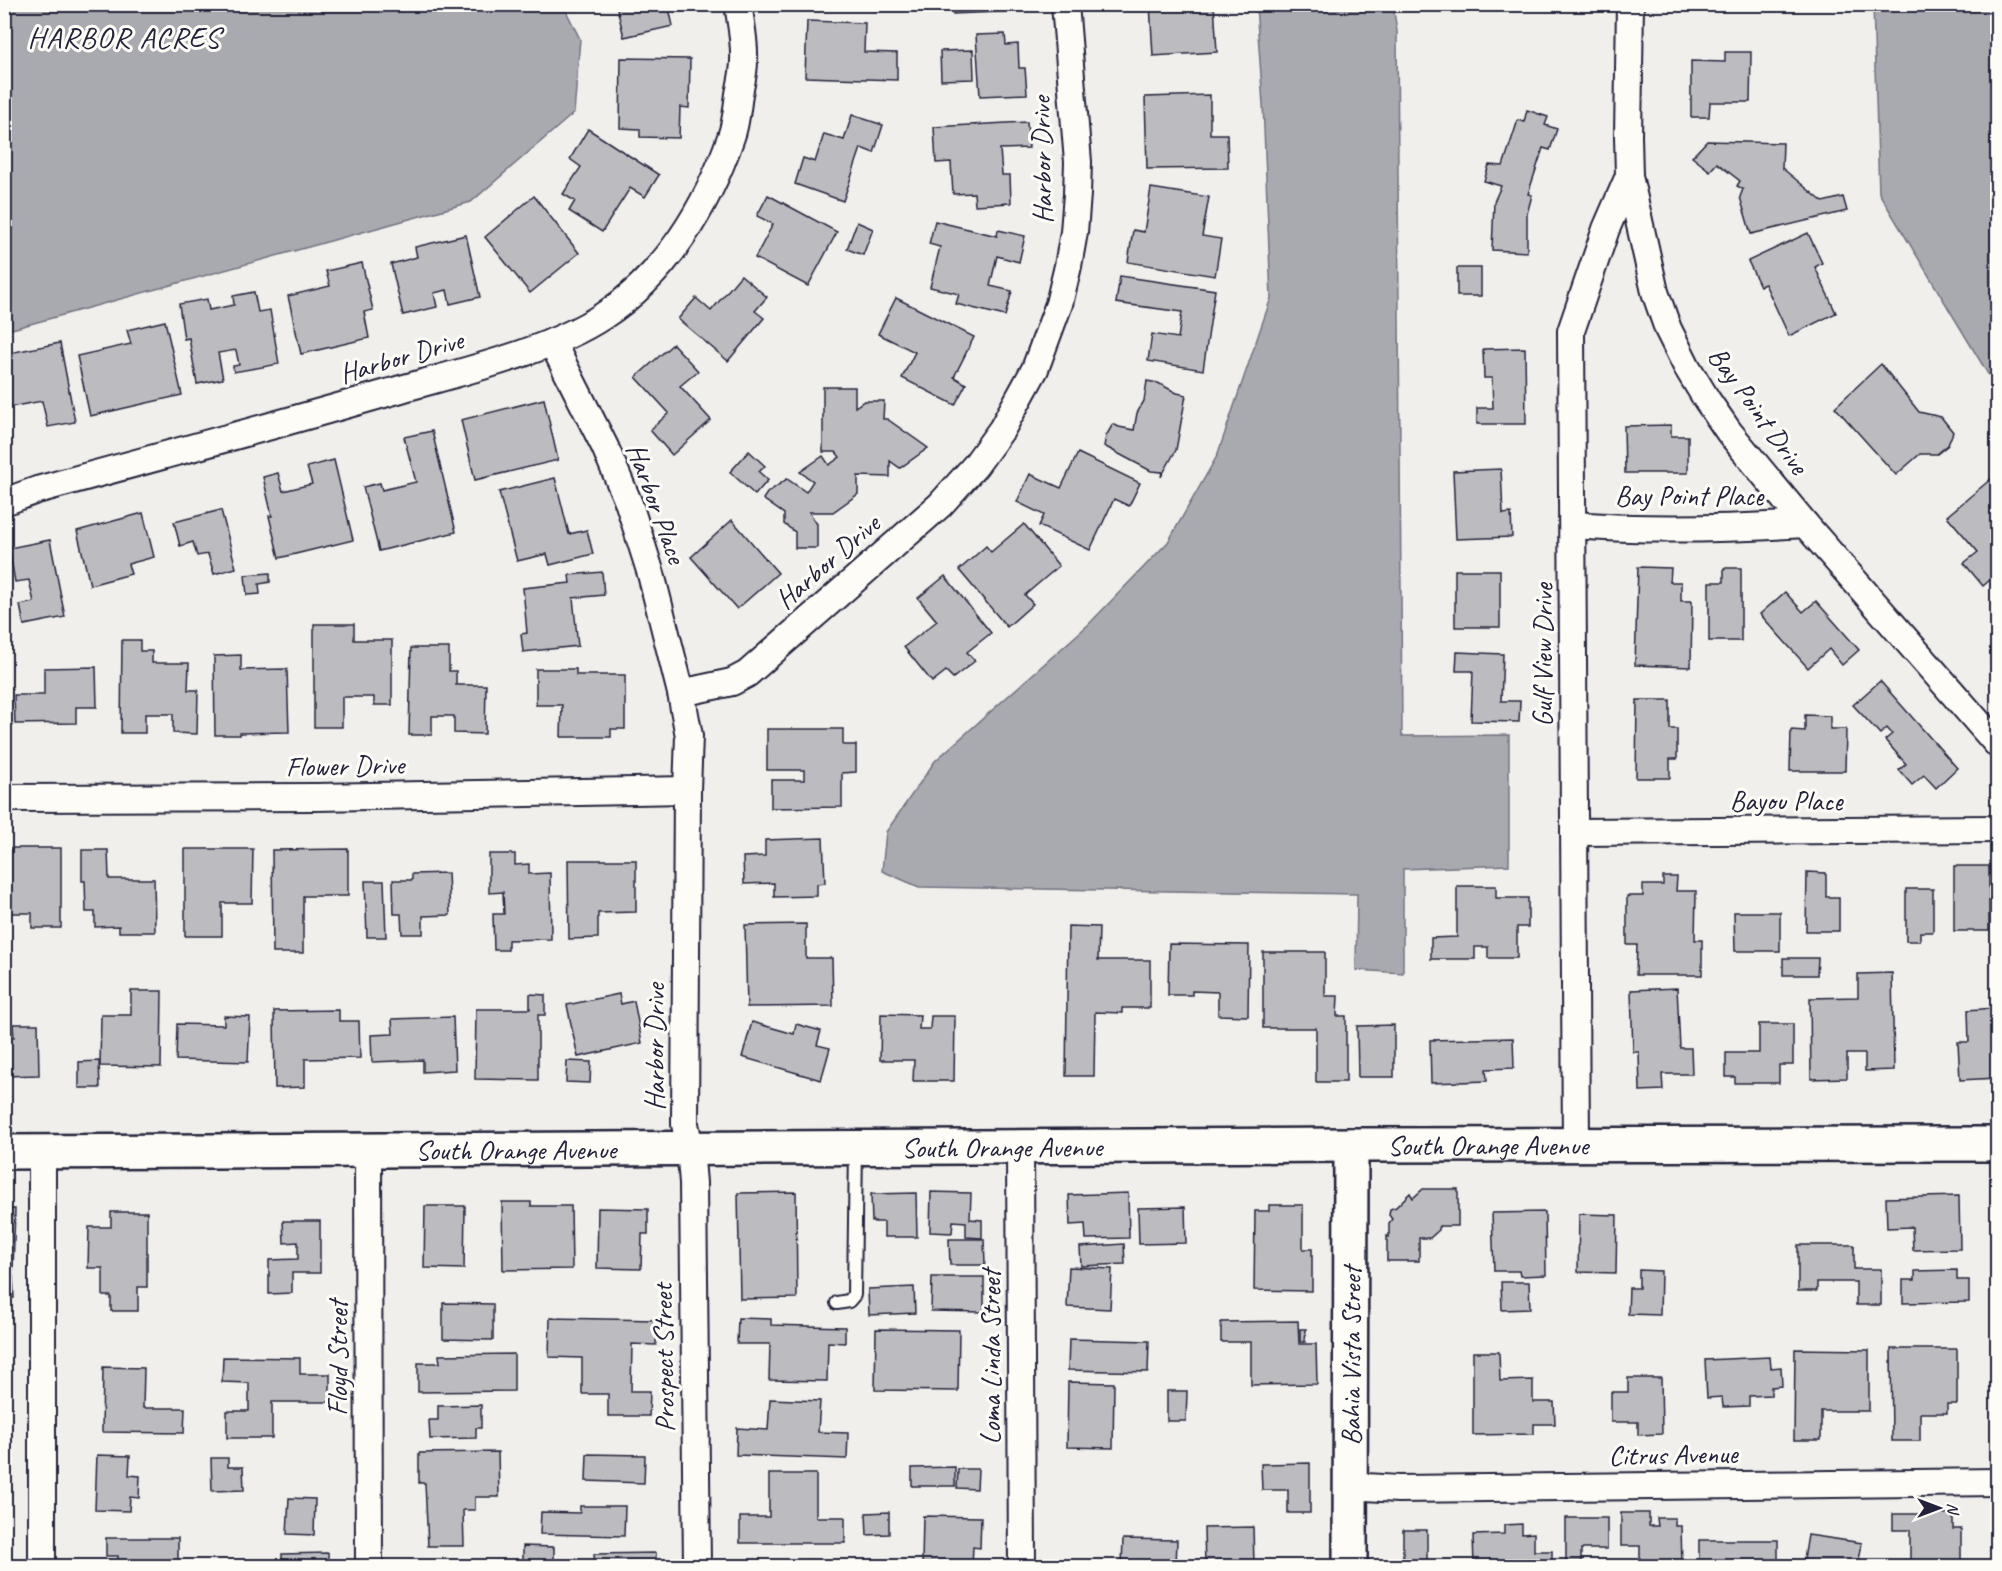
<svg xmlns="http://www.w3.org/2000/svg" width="2002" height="1571" font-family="Caveat,sans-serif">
	<rect width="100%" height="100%" fill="#f0efec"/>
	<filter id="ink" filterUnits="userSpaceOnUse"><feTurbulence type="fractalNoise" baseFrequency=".0167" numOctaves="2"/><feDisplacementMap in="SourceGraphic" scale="12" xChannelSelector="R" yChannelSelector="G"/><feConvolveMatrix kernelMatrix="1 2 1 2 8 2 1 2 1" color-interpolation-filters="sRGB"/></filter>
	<g filter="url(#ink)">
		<g fill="#a9a9b0" stroke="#737381" stroke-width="1.5">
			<path d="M5,4L563,5L580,39L574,113L471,202L5,331Z"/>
			<path d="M1256,5H1393L1397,31L1402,736L1509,735V865L1403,869V973L1356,970L1357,894L919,887L882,871L886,832L935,761L1088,625L1168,542L1217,456L1271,298L1263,104Z"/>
			<path d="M1873,5H1997V389L1879,193Z"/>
		</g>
		<g fill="#bcbcc0" stroke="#22223b" stroke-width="1.5">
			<path d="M616,4H668L673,26L624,37Z"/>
			<path d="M953,4H1019V11L953,14Z"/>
			<path d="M1150,4H1214L1217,52L1153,56Z"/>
			<path d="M807,21L865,23L864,52L897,53V80L805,77Z"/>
			<path d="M1005,34L1006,45L1018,44L1019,68H1025L1027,94L980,96L976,35Z"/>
			<path d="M973,50L974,79L941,80L940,51Z"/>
			<path d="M1725,52H1751L1750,102H1710L1709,117H1691V61L1725,62Z"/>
			<path d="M621,58L690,59L689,108L680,107L679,138L640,137V129L620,128Z"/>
			<path d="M1210,95V134H1227L1228,168L1147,169L1145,97Z"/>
			<path d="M1527,110L1548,117L1545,125L1557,129L1550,150L1543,148L1528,194L1532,195L1527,214V252L1492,250L1494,202L1501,186L1484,181L1489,165L1503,166L1518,120L1524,122Z"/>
			<path d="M852,115L883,125L874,153L861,148L843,201L795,184L803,158L815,162L824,134L844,140Z"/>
			<path d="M1027,122L1029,148L1000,149L1002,175H1010L1011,203L975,205L974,193L953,194L951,162L936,163L934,127Z"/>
			<path d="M588,129L659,175L645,197L630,188L602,232L569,211L575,201L563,194L581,167L570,159Z"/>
			<path d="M1707,141L1783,143L1782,168L1823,202L1843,197L1847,211L1751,234L1740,197L1743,189L1737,186L1740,181L1717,163L1710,171L1692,157Z"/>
			<path d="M1151,188L1209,197L1202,236L1221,239L1215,276L1128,262L1133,230L1144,232Z"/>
			<path d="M768,195L837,232L808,286L755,258L773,224L757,216Z"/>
			<path d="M534,196L579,253L530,293L485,237Z"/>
			<path d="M935,221L997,236L998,230L1025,236L1019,262L997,256L990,286L1012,291L1005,316L956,304L959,294L930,287L940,247L929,244Z"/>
			<path d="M857,222L873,229L863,255L847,249Z"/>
			<path d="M1808,233L1822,263L1815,267L1836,313L1789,336L1765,284L1760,286L1748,261Z"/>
			<path d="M466,235L480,297L450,304L447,290L434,293L437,307L403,315L391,264L417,257L415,247Z"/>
			<path d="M362,263L373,310L364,312L369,338L301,354L288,296L330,286L326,271Z"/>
			<rect x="1457" y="268" width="24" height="28"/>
			<path d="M741,275L767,297L755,311L764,318L728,361L678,319L696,298L711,311Z"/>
			<path d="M1120,276L1215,290L1203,370L1148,361L1152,334L1178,338L1182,312L1116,303Z"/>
			<path d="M254,292L258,312L270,310L279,364L234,372L233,366L239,365L236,350L218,353L223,379L197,384L189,338L184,339L179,304L207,299L209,310L234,305L233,296Z"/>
			<path d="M896,298L974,337L954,377L966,384L955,405L902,378L915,352L878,334Z"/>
			<path d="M165,321L182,395L90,416L77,356L131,344L127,330Z"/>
			<path d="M60,343L75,422L48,427L42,401L4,408V354Z"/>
			<path d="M673,344L698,371L680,386L711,420L672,455L650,430L669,413L636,377Z"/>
			<path d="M1525,348L1526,424H1477V408H1493L1492,378H1484L1483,349Z"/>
			<path d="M1881,364L1919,412L1941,417L1953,432L1948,445L1937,454H1920L1896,475L1835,407Z"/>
			<path d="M1147,381L1158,383L1177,393L1186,395L1176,450L1161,477L1162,472L1151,471L1104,446L1106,436L1113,424L1119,427L1134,430L1137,413L1144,401Z"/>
			<path d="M823,387H855V407L864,401H884L883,419H887L928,448L900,468L890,461V477L858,476V494L833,512H809L817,524V548H795V532L784,524V514L763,499L767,493L787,479L806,492L813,481L800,472L823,456L829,465L840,457L836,452H823Z"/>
			<path d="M544,399L558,460L475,480L461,420Z"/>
			<path d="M1671,425V436H1688V473H1625L1624,426Z"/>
			<path d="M432,431L456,532L379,551L363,487L380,483L382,490L416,482L404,437Z"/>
			<path d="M749,451L765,466L759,472L768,480L755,495L730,472Z"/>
			<path d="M1078,453L1140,483L1129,506L1114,499L1090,550L1039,526L1044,515L1017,502L1030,474L1061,488Z"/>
			<path d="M334,460L353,540L279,558L269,516H272L263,477L278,473L283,491L312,484L307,467Z"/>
			<path d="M1501,469L1503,514L1511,513L1512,537L1456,539L1453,471Z"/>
			<path d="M1998,473V573L1983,586L1964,563L1978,552L1947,516Z"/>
			<path d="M555,478L569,534L587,530L593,554L550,565L547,554L517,561L499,492Z"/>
			<path d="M221,510L236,568L214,574L208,554L197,556L193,542L180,546L174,522Z"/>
			<path d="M143,513L154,557L128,564L131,574L90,585L77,531Z"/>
			<path d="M732,520L778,573L737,609L691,557Z"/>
			<path d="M1024,524L1059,566L1025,595L1033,604L1007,627L959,570L986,546L991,552Z"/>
			<path d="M50,540L65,617L24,625L20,605L34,602L29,580L15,582L9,548Z"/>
			<path d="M1638,567L1671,568L1670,582H1681V601H1692L1691,667L1635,665Z"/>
			<path d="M1724,568H1741V641H1709V582H1724Z"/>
			<rect x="1455" y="570" width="45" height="57"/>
			<path d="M602,572L604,595L573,598L578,646L523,652L521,634L527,633L523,588L570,583L569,575Z"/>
			<path d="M270,573V582L259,584L260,594L247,595L245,575Z"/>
			<path d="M945,576L991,633L967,652L975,661L953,678L946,671L932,682L904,647L937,621L918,598Z"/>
			<path d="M1785,592L1803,612L1816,601L1859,650L1842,665L1829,649L1808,668L1760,614Z"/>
			<path d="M314,624H354V640H392V705H374V697H342V727H314Z"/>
			<path d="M122,640H140V651H152V663H189L188,690H198L197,734L173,733V714H145V733H121Z"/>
			<path d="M411,648H449V671H456V685H486L485,734L454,733V716H432V735H409Z"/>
			<path d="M1457,652L1503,654L1501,701H1520L1519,722L1471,721L1473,671H1456Z"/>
			<path d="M241,655V670L287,669L289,732L240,733V735H215L214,656Z"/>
			<path d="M96,667L97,707H76V723L15,724L14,695H44V668Z"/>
			<path d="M536,669H576V675H625V729H611V737H561L562,705H536Z"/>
			<path d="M1880,681L1957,768L1936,788L1924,775L1912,785L1899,770L1906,764L1885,740L1892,734L1887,728L1880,734L1853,705Z"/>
			<path d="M1637,700H1670V729H1677V759H1670V778H1636Z"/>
			<path d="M1805,715L1830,716V729H1846L1845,771H1790L1791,730L1805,731Z"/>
			<path d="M767,729H843V745H856V772L842,773V807L771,808V780H804V770H767Z"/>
			<path d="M823,838L825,883L817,884V896L774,897V883L744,884L743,857L765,856V840Z"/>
			<path d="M4,848H61V928H32V913H6Z"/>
			<path d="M185,849H253L252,903H222V936H185Z"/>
			<path d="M348,849V896H303V953H273L272,850Z"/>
			<path d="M82,850H108L109,879H154L155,932H119V926L95,927V912H86L85,881H82Z"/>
			<path d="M489,854H515V865L529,864V874L550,873L551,939L508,940V950H494L493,914H504L503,892L489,893Z"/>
			<path d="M568,860H636V912L598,913V938L569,939Z"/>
			<rect x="1954" y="866" width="35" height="65"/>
			<path d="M1807,872L1826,873V897H1839V931H1806Z"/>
			<path d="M448,873L450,915L423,916V934H402L401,914H394L393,880H412V874Z"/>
			<path d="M1663,877H1677L1676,891H1696L1695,940H1702V975H1636L1637,945H1627V896H1643V885H1663Z"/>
			<path d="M365,881H384L386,937H367Z"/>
			<path d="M1457,886H1496V898H1528V927H1517V958H1488V947H1475V959H1431V938L1457,937Z"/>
			<path d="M1906,889H1933V932H1920V941H1906Z"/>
			<path d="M1734,912H1780V951H1735Z"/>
			<path d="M806,924V958H832L833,1006L747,1007L745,925Z"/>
			<path d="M1068,926L1099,927L1098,960H1150V1008H1122V1013L1095,1012L1094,1076H1066Z"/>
			<path d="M1169,944L1249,945L1248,1016L1218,1015V992L1192,991V995H1168Z"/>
			<path d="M1263,952H1325V996H1338L1337,1016H1346V1082H1316V1028H1263Z"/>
			<path d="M1783,958H1818L1817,975H1783Z"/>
			<path d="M1892,973L1894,1070L1865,1071V1054H1847V1078L1811,1079L1810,998L1858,997V974Z"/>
			<path d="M1677,988L1680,1048H1691L1692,1074H1662L1663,1090L1640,1091L1639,1052H1633L1631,990Z"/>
			<path d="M131,991H162L161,1067L100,1066L101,1015H131Z"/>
			<path d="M530,994L545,995V1015H538V1080L475,1079L476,1009H530Z"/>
			<path d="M619,994L621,1004L634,1001L642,1043L578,1057L567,1005Z"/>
			<path d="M1994,1008L1997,1078L1960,1080L1958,1042H1969L1968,1010Z"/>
			<path d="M339,1010V1021H359L360,1058L305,1059V1087L275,1088L274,1011Z"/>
			<path d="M881,1014L920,1015L919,1029H930L931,1016H955L954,1081H913L914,1060H880Z"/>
			<path d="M224,1016L250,1017L248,1062L176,1060L177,1024L224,1025Z"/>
			<path d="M453,1017L455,1070L423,1072V1060L372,1062L371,1035L393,1034L392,1019Z"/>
			<path d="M752,1022L794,1034L796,1024L821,1031L817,1045L830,1048L821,1080L742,1057Z"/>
			<path d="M13,1024H38L39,1075L4,1076V1037H14Z"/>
			<path d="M1759,1024H1793V1065H1779V1083H1735V1077H1726V1053H1759Z"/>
			<path d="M1394,1025V1077H1358L1357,1026Z"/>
			<path d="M1513,1038L1514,1068L1486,1069L1487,1081L1431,1083L1430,1040Z"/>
			<path d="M99,1061L100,1088H79V1062Z"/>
			<path d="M567,1061L591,1062L590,1083L566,1082Z"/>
			<path d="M1423,1189H1458V1226H1439V1230L1430,1238H1419V1261H1387V1236L1389,1237V1223L1392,1219L1389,1215L1390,1209L1396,1207L1410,1193L1413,1198Z"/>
			<path d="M796,1192L797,1298L740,1299L738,1193Z"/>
			<path d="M931,1192L971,1193L970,1219L982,1220V1238L966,1237V1222L953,1221L952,1233L930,1232Z"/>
			<path d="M916,1193L917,1237H884V1222H872L871,1194Z"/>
			<path d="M1128,1193L1129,1238L1086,1239L1085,1224L1070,1225L1069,1195Z"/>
			<path d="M1959,1196L1960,1249L1913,1250L1912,1227L1887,1228L1886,1198Z"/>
			<path d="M502,1202H531V1206H571L572,1269L503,1270Z"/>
			<path d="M1269,1205H1303V1249H1312V1291L1254,1290L1255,1211H1269Z"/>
			<path d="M425,1206H465L464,1269L424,1268Z"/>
			<path d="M1185,1207L1186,1243L1139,1244L1138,1208Z"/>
			<path d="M598,1208L648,1209V1234H642L641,1269L597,1268Z"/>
			<path d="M4,1209H15L13,1270H4Z"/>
			<path d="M111,1212H147V1287H138V1311H111V1296H103V1268H88L89,1227H111Z"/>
			<path d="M1545,1212L1546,1275L1520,1276L1519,1271H1494L1492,1213Z"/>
			<path d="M1579,1214L1617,1215L1616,1273L1578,1272Z"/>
			<path d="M283,1221H320V1273H292V1293L269,1294V1260L298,1259V1242L284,1243Z"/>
			<path d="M949,1239H984L985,1265H950Z"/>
			<path d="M1124,1244L1125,1264L1081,1266L1080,1247Z"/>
			<path d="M1798,1245H1854V1269H1881V1305H1856V1282H1817V1291H1798Z"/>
			<path d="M1069,1267L1112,1269L1110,1309L1067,1307Z"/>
			<path d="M1639,1270L1661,1271L1660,1315L1628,1314L1629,1288H1639Z"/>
			<path d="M1957,1270V1280H1969V1302L1903,1303V1280H1915V1271Z"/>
			<path d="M4,1275H13L14,1298H4Z"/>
			<path d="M932,1277H984V1312L931,1311Z"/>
			<path d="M1501,1282H1529L1530,1309L1502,1310Z"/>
			<path d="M914,1287L915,1313L869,1315L868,1289Z"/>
			<path d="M443,1303L493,1304V1340L443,1339Z"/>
			<path d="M550,1318L657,1320L656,1345L632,1344L631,1391H650L649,1416H608V1394H582V1358L549,1357Z"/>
			<path d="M738,1318L771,1319V1325L845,1327V1343L828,1342L827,1381L769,1380L770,1344H737Z"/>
			<path d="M1298,1321L1299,1344H1316L1317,1384L1251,1385V1342H1221V1322Z"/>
			<path d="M876,1329L959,1330L958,1391L875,1390Z"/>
			<path d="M1300,1329H1306L1305,1342H1300Z"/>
			<path d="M1069,1339L1149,1341L1148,1372L1068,1370Z"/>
			<path d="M1795,1349L1869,1350V1411H1821V1440H1794Z"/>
			<path d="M1891,1349H1957V1404H1947V1413H1920V1441H1892Z"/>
			<path d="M1473,1352H1499L1500,1381L1533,1380V1402H1554L1555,1424H1534V1434L1473,1435Z"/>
			<path d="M514,1354V1391L418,1392V1363H440L439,1355Z"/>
			<path d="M223,1357L300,1358V1374H330V1402H272V1438H227V1411H249V1383L222,1382Z"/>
			<path d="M1770,1357L1771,1368L1781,1367L1782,1386L1771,1387V1395L1749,1396V1406L1723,1407L1722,1397L1707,1398L1705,1360Z"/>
			<path d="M103,1367L144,1368L143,1408H185L184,1433L102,1432Z"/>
			<path d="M1628,1378H1661L1662,1434L1638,1435V1422H1611V1392H1628Z"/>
			<path d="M1068,1382L1114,1383L1113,1448L1067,1447Z"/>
			<path d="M1167,1391H1187L1186,1421H1167Z"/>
			<path d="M770,1399L820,1401L818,1432L848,1433L847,1459L736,1455L737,1428L768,1430Z"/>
			<path d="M481,1405V1428H476V1438L430,1439L429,1420H438V1406Z"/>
			<path d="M498,1452L499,1497H475V1510H463L464,1546H428L425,1483H419V1453Z"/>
			<path d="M587,1454L645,1455L644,1483L586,1481Z"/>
			<path d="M97,1455L130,1456L129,1475L140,1476L139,1498L130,1497L129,1511L95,1510Z"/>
			<path d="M211,1458H228V1467H243L244,1490L212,1491Z"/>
			<path d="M1310,1463V1513H1288V1490H1262L1261,1464Z"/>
			<path d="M955,1467V1486H912V1468Z"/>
			<path d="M958,1469H978L977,1489L957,1488Z"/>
			<path d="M769,1474H816V1517H845V1543H740V1517H769Z"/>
			<path d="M289,1498L315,1499L314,1535L287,1534Z"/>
			<path d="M580,1506H625L624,1536L540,1534L541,1512L580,1513Z"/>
			<path d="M889,1512V1534L867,1535L866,1513Z"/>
			<path d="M1621,1513H1649V1526H1658L1657,1518H1675V1526H1681L1682,1566H1640V1546H1621Z"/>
			<path d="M1893,1514H1953V1529H1961V1566H1910V1530H1893Z"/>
			<path d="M923,1516L981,1517L980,1548L973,1547L972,1565L922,1563Z"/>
			<path d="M1566,1518H1607V1549H1581V1562H1566Z"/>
			<path d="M1522,1524V1534L1534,1533V1551H1552V1566H1474L1473,1535L1504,1534V1525Z"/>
			<path d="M1253,1527L1254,1566H1205L1204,1528Z"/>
			<path d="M1403,1530H1427V1566H1391L1403,1565Z"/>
			<path d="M1808,1535L1862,1543L1858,1566H1803Z"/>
			<path d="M106,1538H178V1566H118V1556H106Z"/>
			<path d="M1123,1539L1177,1540L1176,1566H1122Z"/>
			<rect x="1699" y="1540" width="79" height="26"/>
			<path d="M523,1546L554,1547V1566H523Z"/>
			<path d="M328,1553V1566H282V1554Z"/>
			<path d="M656,1553V1566H595L594,1554Z"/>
			<path d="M805,1560L830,1561V1566H805Z"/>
		</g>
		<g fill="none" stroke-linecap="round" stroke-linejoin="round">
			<g stroke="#22223b" stroke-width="16">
				<path id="lane" d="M837,1303L849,1301L854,1295L856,1148"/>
			</g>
			<g stroke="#22223b" stroke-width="30">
				<g id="street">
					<path d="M1630,4L1628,136L1629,176L1655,292L1668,329L1687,367L1707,400L1729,432L1805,524L1998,745"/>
					<path d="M552,342L605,447L629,504L651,574L681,693L689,736L687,790L685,1124L690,1148L693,1183L697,1566"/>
					<path d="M4,502L37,490C159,457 280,424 401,389C464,371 548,352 603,316C666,275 707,207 731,137C736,124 737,108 739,94C741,84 744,72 744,61C745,42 741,24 738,4"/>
					<path d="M1573,525C1650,531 1728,529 1805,524"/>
					<path d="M681,693L732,682L747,674L940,505L975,466L1002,429L1035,369L1059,304L1068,266L1074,232L1077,194L1078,162L1065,4"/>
					<path d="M4,798L317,797L687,790"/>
					<path d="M1574,832L1998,829"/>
					<path d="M1576,1145L1571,331L1606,229L1629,176"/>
					<path d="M1020,1147L1022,1566"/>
					<path d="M368,1150L369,1566"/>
					<path d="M42,1152V1566"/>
					<path d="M1350,1486L1398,1489L1998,1482"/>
				</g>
			</g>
			<g stroke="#22223b" stroke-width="38">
				<g id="secondary">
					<path id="s1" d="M4,1152L1351,1145L1998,1144"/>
					<path id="s2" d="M1350,1566L1351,1145"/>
				</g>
			</g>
			<use href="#lane" stroke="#fdfcf7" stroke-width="12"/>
			<use href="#street" stroke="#fdfcf7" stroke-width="26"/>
			<use href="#secondary" stroke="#fdfcf7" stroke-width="33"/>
		</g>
	</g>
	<g text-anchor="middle" stroke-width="6" stroke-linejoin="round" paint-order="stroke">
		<g font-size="28" fill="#22223b" stroke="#fdfcf7">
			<text transform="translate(1041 160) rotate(-91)" y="10">Harbor Drive</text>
			<text transform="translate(401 356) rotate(-16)" y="10">Harbor Drive</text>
			<text transform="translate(1759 410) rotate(54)" y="10">Bay Point Drive</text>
			<text x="1689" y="505">Bay Point Place</text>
			<text transform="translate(657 503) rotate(70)" y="10">Harbor Place</text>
			<text transform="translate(827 561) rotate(-41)" y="10">Harbor Drive</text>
			<text transform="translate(1542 655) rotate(-90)" y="10">Gulf View Drive</text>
			<text transform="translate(345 765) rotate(-1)" y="10">Flower Drive</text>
			<text x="1786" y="810">Bayou Place</text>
			<text transform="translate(654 1047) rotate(-90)" y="10">Harbor Drive</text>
			<text dy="10" stroke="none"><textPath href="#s1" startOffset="1484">South Orange Avenue</textPath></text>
			<text dy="10" stroke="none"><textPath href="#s1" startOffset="998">South Orange Avenue</textPath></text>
			<text dy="10" stroke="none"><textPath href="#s1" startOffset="512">South Orange Avenue</textPath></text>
			<text dy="10" stroke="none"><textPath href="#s2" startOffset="210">Bahia Vista Street</textPath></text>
			<text transform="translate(990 1357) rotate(-90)" y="10">Loma Linda Street</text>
			<text transform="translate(337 1358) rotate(-90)" y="10">Floyd Street</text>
			<text transform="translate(663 1358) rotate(-91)" y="10">Prospect Street</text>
			<text transform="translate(1673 1454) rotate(-1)" y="10">Citrus Avenue</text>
		</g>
		<g font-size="30" letter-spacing="1.5" fill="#22223b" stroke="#fdfcf7">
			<text x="124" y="47">HARBOR ACRES</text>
		</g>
	</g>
	<rect width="2002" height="1571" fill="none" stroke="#fdfcf7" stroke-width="24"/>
	<rect x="12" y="12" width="1978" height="1547" fill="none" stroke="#22223b" stroke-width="2" filter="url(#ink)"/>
	<g transform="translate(1939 1508) rotate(90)" stroke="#fdfcf7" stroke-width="4.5" paint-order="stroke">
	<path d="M0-4.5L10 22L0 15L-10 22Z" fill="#22223b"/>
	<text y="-9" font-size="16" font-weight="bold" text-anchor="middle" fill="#22223b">N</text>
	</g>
</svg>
